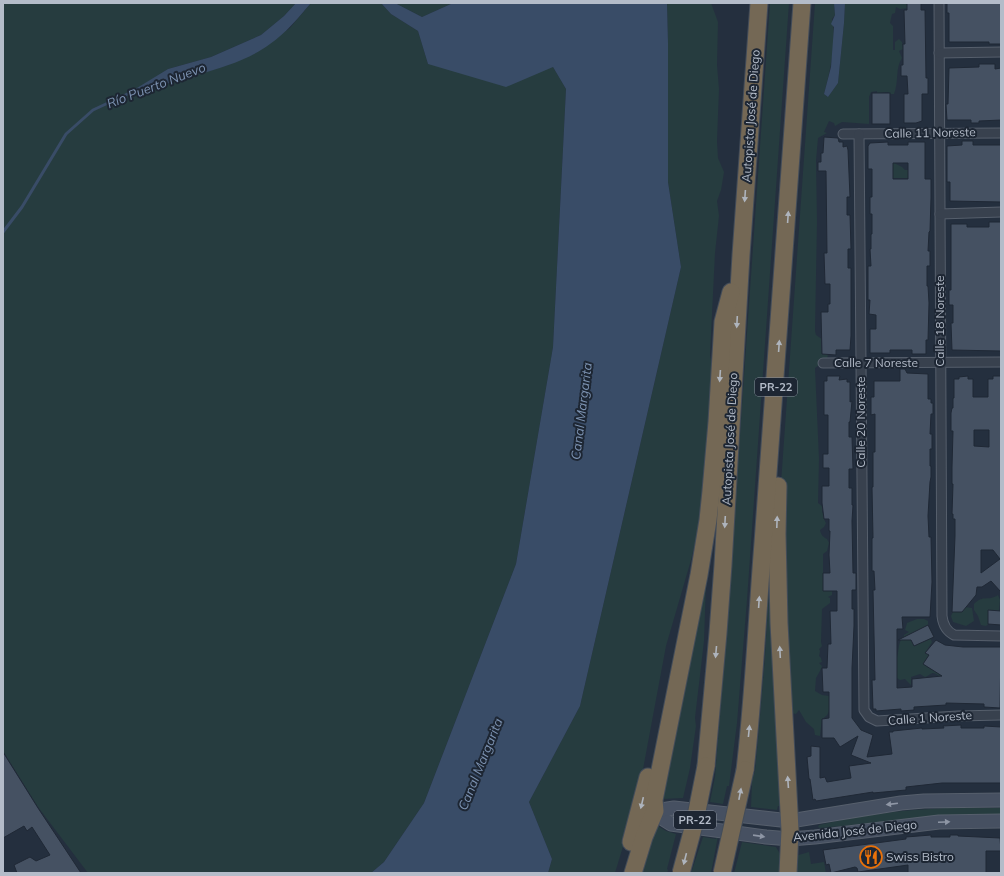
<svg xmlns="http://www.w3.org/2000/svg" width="1004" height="876" font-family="Mulish,sans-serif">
	<rect width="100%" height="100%" fill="#242f3e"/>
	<g fill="#263c3f">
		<path d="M3,3H296L284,16L261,35L211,57L168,69L134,91L157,87L228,65L289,29L311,3H381L391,14L418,31L428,64L553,67L566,89L553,347L516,564L424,803L384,862L371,873H88L38,807L3,751Z"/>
		<path d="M395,3H453L422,17Z"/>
		<path d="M667,3H711L718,22L717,65L719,89L717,141L718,158L724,172L721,190L717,201L719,216L715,253L710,355L712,366L713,396L702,505L697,535L691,560L666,646L641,780L628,830L615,873H548L552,859L529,802L580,706L681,267L668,182V43Z"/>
		<path d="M770,3H789L747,600L737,723L729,786H727L723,804L710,802L715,777L724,664Z"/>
		<path d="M815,3H834L835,15L832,19C837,41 830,72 824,94L828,97L838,83L844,23L845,3H905L910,8L900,9L896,7L895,13L892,14L890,23L893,26V50H895V42L899,39L902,42L903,49L899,51L902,58C895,68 899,82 894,94H891L888,92L877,93V91L871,92L869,97V124L842,122L835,126L834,123L829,121L824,132L827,133L818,138L816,161L817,221L815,331L816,335L823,340L821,341L822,354H828L827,359L815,368L819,459L818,503L823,507L822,512C825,514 823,519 826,523L824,527L820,530C821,535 823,537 827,539L829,543L827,551L823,554V590L832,591V595L828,597L830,598V603L822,609L821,642L822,646L819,649L820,651L819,656L821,658L822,662L819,663L822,666L820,671L816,678L815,691L822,695L829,696C829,706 832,714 822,719L820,736L815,735L814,729L806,722L799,710L796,714L791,713L781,483Z"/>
		<path d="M889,145L894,154V163L902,167L905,170H908L909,178H888Z"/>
		<path d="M771,555L780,806H778L777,810L751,807L752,780L755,771L759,728L765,656Z"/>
		<path d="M706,581L704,641L695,718L696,726L690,768L683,798L663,799Z"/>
		<path d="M998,595L1000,600L998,619V611L989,610L988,624L986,626L981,625L978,616L974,610V604C984,594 987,602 998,595Z"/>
		<path d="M965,607L972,608L974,621L966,626L953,622L951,616L954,610Z"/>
		<path d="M917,619H924L928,621V625L909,635L914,646L930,638L932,642L925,653L929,655L923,664L932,670L934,668L942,675L939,676C932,670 932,674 925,677L920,674L911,677V685L905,679L900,680L897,678V661L893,657H897C899,651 898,645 901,640H903L904,635L909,632L905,630L907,623Z"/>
		<path d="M946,808H1001V814L915,819L820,828L818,827L819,825C860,815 903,810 946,808Z"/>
		<path d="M656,825L666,831L676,834L667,869L668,870L667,873H639Z"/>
		<path d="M717,835L718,836L711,873H691L703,837L716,839Z"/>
		<path d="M742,842L776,847L780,854H782V873H734Z"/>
		<path d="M809,852L811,864L824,862L826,873H793L795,856Z"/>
	</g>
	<g fill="#394c67">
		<path d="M296,3H311C298,18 286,33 270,44C250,59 224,67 200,74C178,81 156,87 132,91L168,69L211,57L261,35L284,16Z"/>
		<path d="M381,3H395L422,17L453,3H667L668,43V182L681,267L580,706L529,802L552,859L548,873H371L384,862L424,803L516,564L553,347L566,89L553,67L506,87L428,64L418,31L391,14Z"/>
		<path d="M834,3H845L844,23L838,83L828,97L824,94L831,67L834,27L831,24L835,15Z"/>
	</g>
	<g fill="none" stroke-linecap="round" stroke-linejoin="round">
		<path stroke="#394c67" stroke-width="3" d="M3,232L22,207L66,134L93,110L136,90"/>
	</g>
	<g fill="#455162" stroke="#1f2835" fill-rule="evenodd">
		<path d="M907,3H921V10H925L926,78H928V94H922V121L916,123H904V94H908L907,76H901V65H903V44H905L904,10H907Z"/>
		<path d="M947,3H1001V44H989V42H949V13H947Z"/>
		<path d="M979,64H995V69L1001,68V120L979,121V123H971V120H947L946,104H948L949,68L979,67Z"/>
		<rect x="872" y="93" width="18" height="31"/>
		<path d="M824,137L838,138L839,142H843V147L847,146L848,150L850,197H847V215H850L851,249H848V268H851V336L850,350H836V355L822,354L821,312H828V304H830V284H825L824,253H827L826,171H818V162H821V153H823Z"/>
		<path d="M962,141H973V145H1001V202L950,201V182H947V146L962,145Z"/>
		<path d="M888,142V145H908V142H925V179H931V198L930,231L929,232L928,251H930V266H927V286H928L929,303L928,340H926V354H912V350H890V353H870V329H876V315L869,314L870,300H868V266H871L870,249H871V234H872V214H870V197H872V169H868V146L870,143ZM893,163H908V179H893Z"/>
		<path d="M989,222H1001V351L952,350L951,323H953V305H949V290H951V224H967V227H989Z"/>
		<path d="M900,369H905L907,373L928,374V399H931V403H933V414H931L930,434H932V449H930V466H931V477L930,482L928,516L929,537H931L932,582L930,617H902L903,629H897V688L912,687V679L942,676L923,664L929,655L925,653L936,640L945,645L963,647H1001L1000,708L984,707V704L946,703V705L914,707V710L901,711V709L876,711V709H873L872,680H875L873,590H875L874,571H872V538H873L872,487H873V452H875V414L871,415V397H874V381H900Z"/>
		<path d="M827,376H840L839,380L847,379V382H850V402L852,401L850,422H849V437H852L853,469H849V488H852V505H853L852,521L853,573H856V590H852V609H854V626L852,668V718L861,730L873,735L867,757L892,754L889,732H893V731L922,728V729L944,728L943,726L961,725V728H984V726L1001,727V783H942L906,787V790L873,793V792L816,801L815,799L813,800L810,779H809L807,757L811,756V746L820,747V778L825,777L827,782L851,778L849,766L871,763L851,755L858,736L840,747L834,738H822V719L829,718V692H823L822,668H827L828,644H831L830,611H837V591H823V573H830L829,555L830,531H829V519H824L822,503V486H829V468H823V454H828V415H824V381H827Z"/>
		<path d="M968,376V379H973V397H988V379H993V376H1001V592L991,581L982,587H977L976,595L962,612H952L955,536V519H953V514H952L953,484H952V467L953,431H951V413L952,408H953V398H954V379H959V377ZM974,430H989V447L974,446ZM981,550H993L1000,559L981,573Z"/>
		<path d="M988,610L1001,611V625L988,624Z"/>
		<path d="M928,625L934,637L914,646L911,640H898Z"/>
		<path d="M3,752L38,808L81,873H17L14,865L30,857L36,861L50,855L32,827L27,831L24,826L3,838Z"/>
		<path d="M931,835V837H950V835H958V836L1000,838L1001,851H986V873H908V865L858,872L857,868L855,867L831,873L829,864L826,865L823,850L906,839V837Z"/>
	</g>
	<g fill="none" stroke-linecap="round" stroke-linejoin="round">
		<g stroke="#565f6c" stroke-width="11">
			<g id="street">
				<path d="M939,3L942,616C943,625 946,631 954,635L1001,636"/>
				<path d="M939,53L1001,52"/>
				<path d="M843,134L1001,133"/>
				<path d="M859,134L864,710L869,717L877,721L958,716L1001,715"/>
				<path d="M940,214L1001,212"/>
				<path d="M823,363L1001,362"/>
			</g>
		</g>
		<g stroke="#565f6c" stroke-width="15">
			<g id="secondary">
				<path d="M655,811L663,819L671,824L766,837L790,839L815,837L939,822L1001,821"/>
				<path d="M655,811L674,808L790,821L901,803L924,801L1001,800"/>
			</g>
		</g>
		<g stroke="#434c59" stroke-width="19">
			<g id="highway">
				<path d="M778,486L777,534L779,623L790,830L788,873"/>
				<path d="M706,766L718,633L723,565L741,255L759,3"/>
				<path d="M745,770C754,694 757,618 763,543C777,363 790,183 802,3"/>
				<path d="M631,842L648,777"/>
				<path d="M633,873L644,837L655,811L654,800L699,575L708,520L711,491L717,422L723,322L731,292"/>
			</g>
		</g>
		<use href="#street" stroke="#38414e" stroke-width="9"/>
		<use href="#secondary" stroke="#465061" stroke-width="13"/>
		<use href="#highway" stroke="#746855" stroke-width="17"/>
		<g stroke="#434c59" stroke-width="19" stroke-linecap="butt">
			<g id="highway-bridge">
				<path d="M681,873L695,821L706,766"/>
				<path d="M722,873L745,770"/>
			</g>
		</g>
		<use href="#highway-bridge" stroke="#746855" stroke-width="17"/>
	</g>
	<defs><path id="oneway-solid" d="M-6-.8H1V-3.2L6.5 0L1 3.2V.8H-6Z"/></defs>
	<g fill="#aeb4bd">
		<use href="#oneway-solid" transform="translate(745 196) rotate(94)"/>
		<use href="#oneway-solid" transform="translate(788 217) rotate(-86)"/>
		<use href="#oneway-solid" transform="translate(737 322) rotate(93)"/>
		<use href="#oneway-solid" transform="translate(779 346) rotate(-86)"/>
		<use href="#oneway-solid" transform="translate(720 376) rotate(94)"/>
		<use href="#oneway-solid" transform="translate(725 522) rotate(93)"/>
		<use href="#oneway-solid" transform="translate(777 522) rotate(-88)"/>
		<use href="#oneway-solid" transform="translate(759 602) rotate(-86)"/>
		<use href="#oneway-solid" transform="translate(716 652) rotate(95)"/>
		<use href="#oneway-solid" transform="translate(780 652) rotate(-93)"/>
		<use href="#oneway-solid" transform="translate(749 731) rotate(-84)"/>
		<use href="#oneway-solid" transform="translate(788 782) rotate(-94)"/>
		<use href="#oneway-solid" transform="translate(740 794) rotate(-79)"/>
		<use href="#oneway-solid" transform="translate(642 803) rotate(103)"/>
		<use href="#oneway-solid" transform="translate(685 859) rotate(104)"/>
	</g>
	<g fill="#8e96a5">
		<use href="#oneway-solid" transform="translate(892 804) rotate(173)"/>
		<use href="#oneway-solid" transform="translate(944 822) rotate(-3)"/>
		<use href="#oneway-solid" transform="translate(759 836) rotate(8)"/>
	</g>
	<defs>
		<g id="restaurant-ring" transform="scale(1.15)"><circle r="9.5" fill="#1d2633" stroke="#e8710a" stroke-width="1.5"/><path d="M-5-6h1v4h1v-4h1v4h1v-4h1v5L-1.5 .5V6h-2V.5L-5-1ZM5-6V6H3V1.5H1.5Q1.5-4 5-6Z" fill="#e8710a"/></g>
	</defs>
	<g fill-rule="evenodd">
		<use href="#restaurant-ring" x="871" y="857"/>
	</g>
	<g text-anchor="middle" stroke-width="4" stroke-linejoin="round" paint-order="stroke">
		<g fill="#1d2633" stroke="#878f9c" stroke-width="1">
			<rect x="755" y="378" width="42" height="18" rx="3"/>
			<rect x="674" y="811" width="42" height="18" rx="3"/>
		</g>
		<g font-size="11" font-weight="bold" fill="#b4bcc9">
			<text x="776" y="391">PR-22</text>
			<text x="695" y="824">PR-22</text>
		</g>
		<g font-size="12" fill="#b4bcc9" stroke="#1d2633">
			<text transform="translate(751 116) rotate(-86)" y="4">Autopista José de Diego</text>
			<text transform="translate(930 133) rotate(-1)" y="4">Calle 11 Noreste</text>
			<text transform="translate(940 321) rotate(-90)" y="4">Calle 18 Noreste</text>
			<text x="876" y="367">Calle 7 Noreste</text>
			<text transform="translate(861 422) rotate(-90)" y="4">Calle 20 Noreste</text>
			<text transform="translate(730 439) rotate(-87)" y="4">Autopista José de Diego</text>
			<text transform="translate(930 718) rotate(-4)" y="4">Calle 1 Noreste</text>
			<text transform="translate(855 831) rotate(-6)" y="4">Avenida José de Diego</text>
		</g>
		<g font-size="12" fill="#b4bcc9" stroke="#1d2633" text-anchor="start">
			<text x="886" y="861">Swiss Bistro</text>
		</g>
		<g font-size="13" font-style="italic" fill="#7c92b1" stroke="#1d2633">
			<text transform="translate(156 85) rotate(-21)" y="5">Río Puerto Nuevo</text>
			<text transform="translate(581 411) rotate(-83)" y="5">Canal Margarita</text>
			<text transform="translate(480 764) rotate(-68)" y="5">Canal Margarita</text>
		</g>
	</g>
	<rect width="1004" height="876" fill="none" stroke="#b4bcc9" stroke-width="8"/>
</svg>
